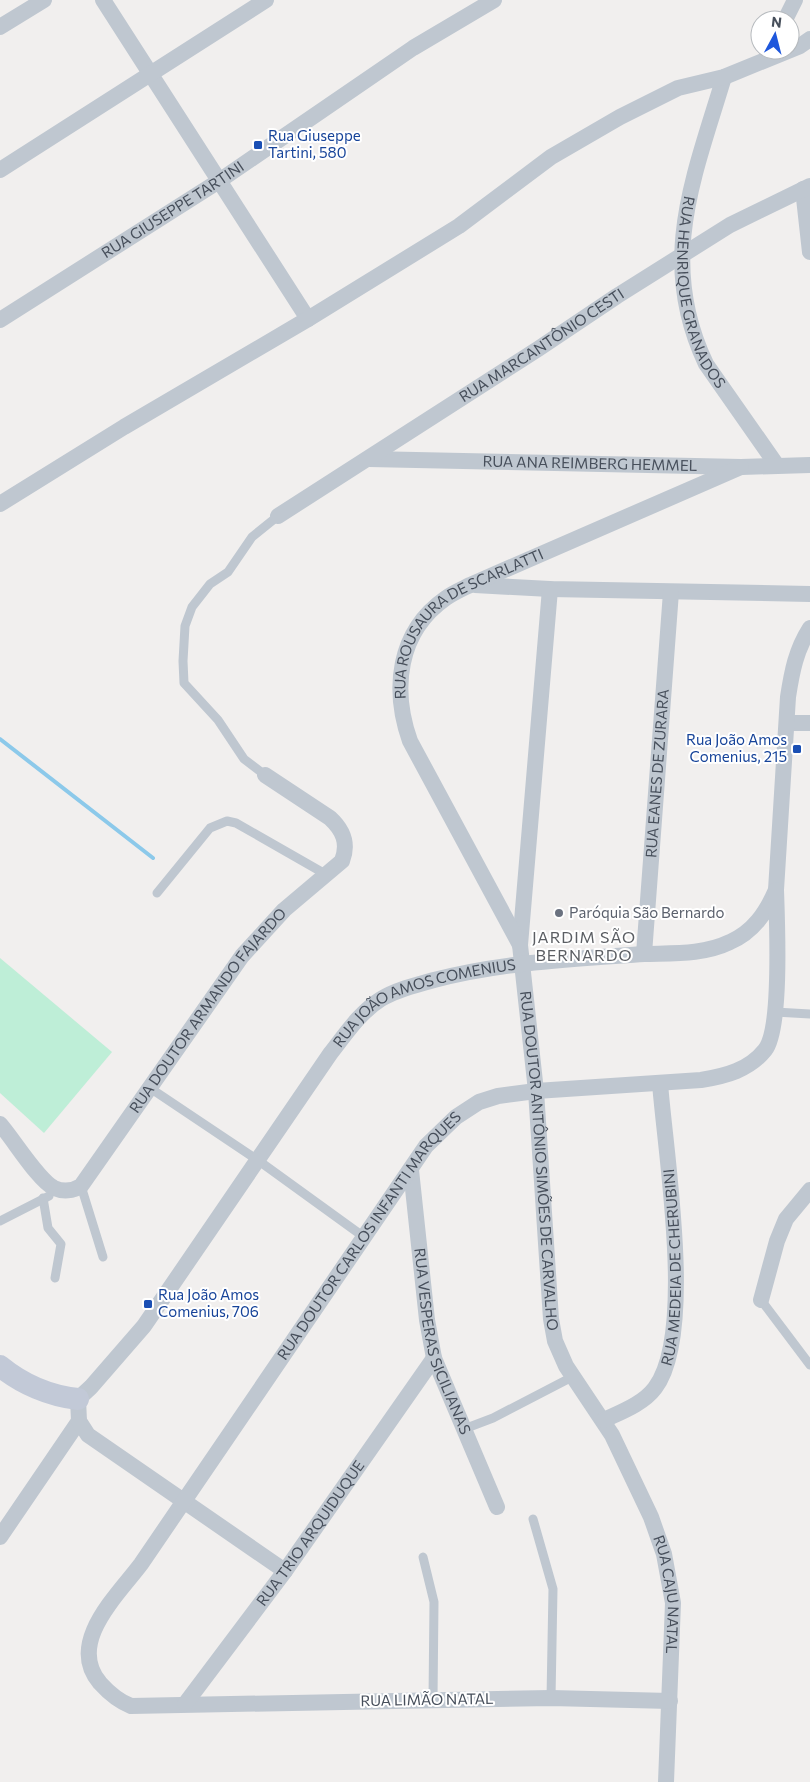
<svg xmlns="http://www.w3.org/2000/svg" width="810" height="1782" font-family="Commissioner,sans-serif">
	<rect width="100%" height="100%" fill="#f1efee"/>
	<path fill="#beeed7" d="M0,958L112,1052L44,1133L0,1093Z"/>
	<g fill="none" stroke-linecap="round" stroke-linejoin="round">
		<path stroke="#8cc9ea" stroke-width="4" d="M0,739L153,858"/>
		<g stroke="#bfc7d0" stroke-width="9">
			<path d="M265,775L244,759L218,720L184,683L183,661L185,626L192,607L210,584L228,572L252,537L278,516"/>
			<path d="M157,893L210,828L227,821L236,823L327,875"/>
			<path d="M775,1012L810,1014"/>
			<path d="M150,1088L259,1161L364,1237"/>
			<path d="M81,1186L103,1257"/>
			<path d="M43,1198L48,1228L61,1244L55,1278"/>
			<path d="M0,1221L49,1196"/>
			<path d="M761,1300L810,1365"/>
			<path d="M464,1429L493,1418L574,1376"/>
			<path d="M533,1519L553,1589L551,1698"/>
			<path d="M423,1557L434,1602L433,1699"/>
		</g>
		<g stroke="#bfc7d0" stroke-width="16">
			<path d="M103,0L308,319"/>
			<path d="M785,20L795,0"/>
			<path d="M0,27L44,0"/>
			<path id="s1" d="M724,77C694,177 657,261 706,364L776,464"/>
			<path d="M0,170L266,0"/>
			<path d="M803,189L810,252"/>
			<path id="s2" d="M0,320L219,181L413,48L494,0"/>
			<path id="s3" d="M369,459L741,467L810,465"/>
			<path d="M0,504L124,427L308,319L459,226L551,157L620,117L678,88L724,77L800,46L810,39"/>
			<path id="s4" d="M278,516L538,349L617,296L730,225L810,186"/>
			<path d="M475,585L550,589L810,594"/>
			<path id="s5" d="M550,589L520,945L536,1091L551,1319L555,1341L566,1366L612,1435L651,1517L664,1554L673,1603L666,1782"/>
			<path d="M787,723H810"/>
			<path id="s6" d="M520,945L410,741C392,690 397,632 446,598C453,593 462,589 470,585L741,467"/>
			<path id="s7" d="M644,954L671,592"/>
			<path id="s8" d="M0,1124C14,1140 38,1180 54,1188C63,1192 73,1191 81,1186L242,956L284,910L342,861C349,843 343,830 330,818L265,775"/>
			<path id="s9" d="M411,1170L427,1320L434,1358L497,1507"/>
			<path d="M761,1300L777,1241L786,1219L810,1190"/>
			<path id="s10" d="M604,1420C621,1412 643,1404 655,1388C696,1334 665,1152 660,1083"/>
			<path d="M0,1537L79,1421"/>
			<path id="s11" d="M285,1571L88,1435L79,1421L78,1399L91,1387L144,1326L330,1054C345,1035 360,1012 381,999C397,989 417,985 434,980C503,962 574,959 644,954C673,953 703,955 730,942C753,932 766,913 776,890L788,697C792,671 796,650 810,628"/>
			<path id="s12" d="M670,1701L551,1698L131,1706C118,1701 109,1693 100,1683C66,1643 117,1596 141,1564L426,1146L456,1117L479,1102L498,1096L536,1091L701,1080C726,1076 749,1070 765,1050C782,1029 777,920 776,890"/>
			<path id="s13" d="M185,1704L285,1571L434,1358"/>
		</g>
		<path stroke="#c2c9d7" stroke-width="22" d="M0,1366C22,1384 50,1396 78,1399"/>
	</g>
	<g fill="#1a4fb4" stroke="#fff" stroke-width="2">
		<rect x="253" y="140" width="10" height="10" rx="2.5"/>
		<rect x="792" y="744" width="10" height="10" rx="2.5"/>
		<rect x="143" y="1299" width="10" height="10" rx="2.5"/>
	</g>
	<circle fill="#6b7280" stroke="#fff" stroke-width="2" cx="559" cy="913" r="5"/>
	<g text-anchor="middle" stroke-width="4" stroke-linejoin="round" paint-order="stroke">
		<g font-size="15" fill="#164399" stroke="#fff" text-anchor="start">
			<text x="268" y="141">Rua Giuseppe<tspan x="268" dy="17">Tartini, 580</tspan></text>
			<text x="787" y="745" text-anchor="end">Rua João Amos<tspan x="787" dy="17">Comenius, 215</tspan></text>
			<text x="158" y="1300">Rua João Amos<tspan x="158" dy="17">Comenius, 706</tspan></text>
		</g>
		<g font-size="15" fill="#474f5b" stroke="#fff">
			<text dy="5" stroke="none"><textPath href="#s2" startOffset="205">RUA GIUSEPPE TARTINI</textPath></text>
			<text dy="5" stroke="none"><textPath href="#s1" startOffset="224">RUA HENRIQUE GRANADOS</textPath></text>
			<text dy="5" stroke="none"><textPath href="#s4" startOffset="314">RUA MARCANTÔNIO CESTI</textPath></text>
			<text dy="5" stroke="none"><textPath href="#s3" startOffset="221">RUA ANA REIMBERG HEMMEL</textPath></text>
			<text dy="5" stroke="none"><textPath href="#s6" startOffset="386">RUA ROUSAURA DE SCARLATTI</textPath></text>
			<text dy="5" stroke="none"><textPath href="#s7" startOffset="181">RUA EANES DE ZURARA</textPath></text>
			<text dy="5" stroke="none"><textPath href="#s11" startOffset="819">RUA JOÃO AMOS COMENIUS</textPath></text>
			<text dy="5" stroke="none"><textPath href="#s8" startOffset="329">RUA DOUTOR ARMANDO FAJARDO</textPath></text>
			<text dy="5" stroke="none"><textPath href="#s5" startOffset="574">RUA DOUTOR ANTÔNIO SIMÕES DE CARVALHO</textPath></text>
			<text dy="5" stroke="none"><textPath href="#s12" startOffset="1116">RUA DOUTOR CARLOS INFANTI MARQUES</textPath></text>
			<text dy="5" stroke="none"><textPath href="#s10" startOffset="185">RUA MEDEIA DE CHERUBINI</textPath></text>
			<text dy="5" stroke="none"><textPath href="#s9" startOffset="175">RUA VESPERAS SICILIANAS</textPath></text>
			<text dy="5" stroke="none"><textPath href="#s13" startOffset="212">RUA TRIO ARQUIDUQUE</textPath></text>
			<text dy="5" stroke="none"><textPath href="#s5" startOffset="1036">RUA CAJU NATAL</textPath></text>
			<text transform="translate(427 1700) rotate(-1)" y="5">RUA LIMÃO NATAL</text>
		</g>
		<g font-size="15" fill="#5b616d" stroke="#fff" text-anchor="start">
			<text x="569" y="918">Paróquia São Bernardo</text>
		</g>
		<g font-size="16" letter-spacing="1" fill="#5b5e63" stroke="#fff">
			<text x="584" y="943">JARDIM SÃO<tspan x="584" dy="18">BERNARDO</tspan></text>
		</g>
	</g>
	<g transform="translate(775 35) rotate(7)"><circle r="24" fill="#ffffff" stroke="#b5b9bd"/>
	<path d="M0-4L9 19L0 12L-9 19Z" fill="#1e57dc"/>
	<text y="-8" font-size="14" font-weight="bold" text-anchor="middle" fill="#474f5b">N</text>
	</g>
</svg>
